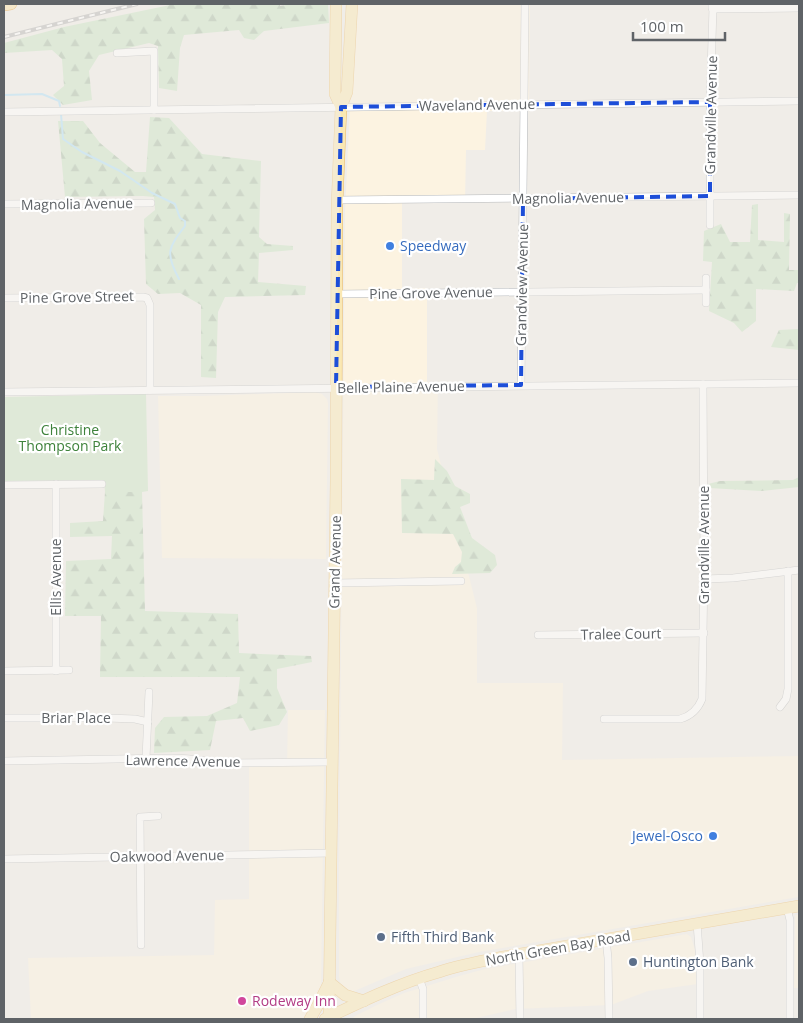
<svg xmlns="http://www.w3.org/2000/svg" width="803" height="1023" font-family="'Open Sans',sans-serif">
	<defs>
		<pattern id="forest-firs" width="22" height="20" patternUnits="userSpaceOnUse" patternTransform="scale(1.25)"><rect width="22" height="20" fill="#c9e5c6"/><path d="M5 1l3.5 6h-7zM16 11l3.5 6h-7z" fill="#a6bda5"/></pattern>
	</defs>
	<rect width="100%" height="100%" fill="#f0ede8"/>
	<g fill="#fcf3e1">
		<path d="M355,4H530L529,110L487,111L485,150H466L465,202L402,203V289L427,288V382H438L437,449L477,608V683H563L562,760L799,756V897L479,952L406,969L352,992H347L341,986L339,977V868L345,211Z"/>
		<path d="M315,392L322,394L327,399L328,403L326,559L162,558L158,396H202Z"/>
		<path d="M288,710H325L321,986L319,996L309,1014L301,1019H31L28,958L214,955L215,900L249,899V766H287Z"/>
		<path d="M795,915H799V988H794Z"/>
		<path d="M687,934L691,937L696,953L698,984L648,991L611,1005L515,1009L472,1019H352L355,1016L377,1005L404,993L459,976L485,969Z"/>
	</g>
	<path fill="#c9e5c6" d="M146,394L148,491L142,492H105L104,480L4,481V397Z"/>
	<g fill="url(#forest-firs)">
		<path d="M175,4H280V6L292,4H328L329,23L264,31L254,40L244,38L239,30L184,35L180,48L177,91L159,88L158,46L149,43L99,55L89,71L92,100L63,105L53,95L64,86L62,59L52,50L4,53V43L64,27Z"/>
		<path d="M150,117L169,118L202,154L261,161L259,237L267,244L293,246V250L259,253L258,282L306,286L305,295L225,297L218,312L216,378L201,377V305L180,293L158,294L146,284L144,219L155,210L154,197L143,196L65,197L58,121H83L100,143L135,172H146Z"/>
		<path d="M758,204V240L784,242V213L790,214L789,270H799V283H797L794,291L756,289V321L742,332L734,323L709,311L712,262L703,261L704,231L721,224L730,242H750L752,205Z"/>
		<path d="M799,329V350L771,347L779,330Z"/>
		<path d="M435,459L447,471L455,486L470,494V503L460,507L472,538L495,555L497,565L490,573L452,574L455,567L461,562L462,552L453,534L402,533L401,479L434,480Z"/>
		<path d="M799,477V487L761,491L709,488L708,484L720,481L793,480Z"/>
		<path d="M105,492H142L145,611L238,614L239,653L311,656L312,662L277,669V688L287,712L279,725L250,731L243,718L216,721L210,750L154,753L155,728L164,717L207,716L237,703L240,677H100L101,616H65L66,561L111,559L112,536L70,537V523L103,521Z"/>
	</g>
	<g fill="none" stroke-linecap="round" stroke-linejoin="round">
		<g stroke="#aee0fa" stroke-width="2">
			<path d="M4,95L42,94L59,101L60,106"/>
			<path d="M61,114L63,139L82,152L120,171L152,193L175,204L180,218L185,221V226C168,248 165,253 179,279"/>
		</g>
		<g stroke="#b5b8bb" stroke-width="8">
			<g id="minor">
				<path d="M117,53L154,51V110"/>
				<path d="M4,112L799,101"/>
				<path d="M337,200L799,195"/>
				<path d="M4,204L151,203"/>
				<path d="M710,225V102L713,8"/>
				<path d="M706,278V303"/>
				<path d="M337,294L706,290"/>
				<path d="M4,298L143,297L147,298L150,305V390"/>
				<path d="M521,385L525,4"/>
				<path d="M4,392L799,383"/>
				<path d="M4,485L102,484"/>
				<path d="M704,579L733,578L799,570"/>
				<path d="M334,583L461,581"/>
				<path d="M538,635L704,633"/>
				<path d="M4,671L69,670"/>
				<path d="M56,671V484"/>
				<path d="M780,707L786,699L788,689V571"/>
				<path d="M4,718H107L135,719L148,722"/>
				<path d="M604,719H680C691,716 698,709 702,699L704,569L703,384"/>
				<path d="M146,758L149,692"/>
				<path d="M4,761L172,758C189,758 205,761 222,763L332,762"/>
				<path d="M4,859L331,853"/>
				<path d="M787,908L790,920V1019"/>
				<path d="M697,923L700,964V1019"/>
				<path d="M606,939L608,958L609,1019"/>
				<path d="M141,945L140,817L158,816"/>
				<path d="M519,955L520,1019"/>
				<path d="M419,978L423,989V1019"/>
			</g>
		</g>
		<g stroke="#b5b8bb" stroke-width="10">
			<path id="tertiary" d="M713,4V8L799,7"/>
		</g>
		<g stroke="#e9b968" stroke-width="12">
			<g id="primary">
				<path d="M336,4L335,94L341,107"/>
				<path d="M329,982L345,995L364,1001"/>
				<path d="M329,1017L336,481L337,206L341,107L347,92L352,4"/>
				<path d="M310,1019L318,1005L328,985"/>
				<path d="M325,1019C362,1001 400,983 439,972C460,965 482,961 503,957L799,906"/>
			</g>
		</g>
		<g stroke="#e9910f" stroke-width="12">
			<path id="trunk" d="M4,5L11,4"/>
		</g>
		<use href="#minor" stroke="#fff" stroke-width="7"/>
		<use href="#tertiary" stroke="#fff" stroke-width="9"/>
		<use href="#primary" stroke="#fae8b3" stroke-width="11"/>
		<use href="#trunk" stroke="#f8dfa6" stroke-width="11"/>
		<g stroke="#b5b6b7" stroke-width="4">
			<path id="rail" d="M4,37L137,4"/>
		</g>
		<use href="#rail" stroke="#fff" stroke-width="2" stroke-dasharray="5.5" stroke-linecap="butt"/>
	</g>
	<path d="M0 0H803V1023H0ZM710,102V196L523,199L521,385L336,387L341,107Z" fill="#f0ede8" fill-opacity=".55" fill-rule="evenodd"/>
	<path fill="none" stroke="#1d4ed8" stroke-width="4" stroke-dasharray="10 6" stroke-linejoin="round" d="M710,102V196L523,199L521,385L336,387L341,107Z"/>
	<g fill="#3f7fe0" stroke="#fff" stroke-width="2">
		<circle cx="390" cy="246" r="5"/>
		<circle cx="713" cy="836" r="5"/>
	</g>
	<g fill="#5c6f8a" stroke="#fff" stroke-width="2">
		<circle cx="381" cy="937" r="5"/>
		<circle cx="633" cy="962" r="5"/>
	</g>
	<circle fill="#d1479c" stroke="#fff" stroke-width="2" cx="242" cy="1001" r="5"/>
	<g text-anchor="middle" stroke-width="4.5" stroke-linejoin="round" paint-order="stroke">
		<g font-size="14" fill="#5f6367" stroke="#fff">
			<text transform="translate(477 105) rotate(-1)" y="5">Waveland Avenue</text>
			<text transform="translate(711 115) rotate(-89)" y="5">Grandville Avenue</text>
			<text transform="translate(568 198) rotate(-1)" y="5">Magnolia Avenue</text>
			<text transform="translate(77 204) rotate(-1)" y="5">Magnolia Avenue</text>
			<text transform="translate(522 285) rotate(-89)" y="5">Grandview Avenue</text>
			<text transform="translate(431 293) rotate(-1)" y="5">Pine Grove Avenue</text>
			<text transform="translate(77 297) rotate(-1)" y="5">Pine Grove Street</text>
			<text transform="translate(401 387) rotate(-1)" y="5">Belle Plaine Avenue</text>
			<text transform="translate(704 545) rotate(-90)" y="5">Grandville Avenue</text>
			<text transform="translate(335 562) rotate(-89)" y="5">Grand Avenue</text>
			<text transform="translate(56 577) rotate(-90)" y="5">Ellis Avenue</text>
			<text transform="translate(621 634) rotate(-1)" y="5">Tralee Court</text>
			<text x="76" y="723">Briar Place</text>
			<text transform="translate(183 761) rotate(1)" y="5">Lawrence Avenue</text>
			<text transform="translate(167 856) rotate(-1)" y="5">Oakwood Avenue</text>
			<text transform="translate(558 948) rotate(-10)" y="5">North Green Bay Road</text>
		</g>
		<g font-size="14" fill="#366cbe" stroke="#fff" text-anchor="start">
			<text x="400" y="251">Speedway</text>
			<text x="703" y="841" text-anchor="end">Jewel-Osco</text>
		</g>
		<g font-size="14" fill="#3e823b" stroke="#fff">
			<text x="70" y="435">Christine<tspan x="70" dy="16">Thompson Park</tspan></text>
		</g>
		<g font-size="14" fill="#4e5e75" stroke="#fff" text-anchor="start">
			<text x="391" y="942">Fifth Third Bank</text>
			<text x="643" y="967">Huntington Bank</text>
		</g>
		<g font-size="14" fill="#b23c85" stroke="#fff" text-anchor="start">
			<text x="252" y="1006">Rodeway Inn</text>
		</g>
	</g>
	<rect width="803" height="1023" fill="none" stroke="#5f6367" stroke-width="10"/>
	<path d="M633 32v8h92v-8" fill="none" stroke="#5f6367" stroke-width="2.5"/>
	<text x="640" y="32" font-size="15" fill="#5f6367" stroke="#ffffff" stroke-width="4" paint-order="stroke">100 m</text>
</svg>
